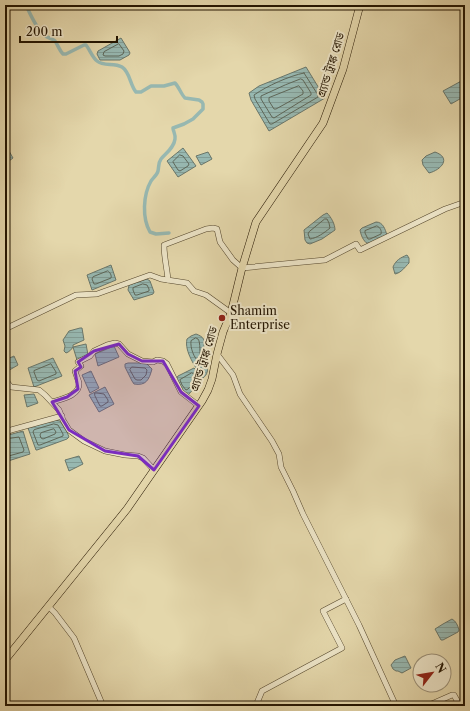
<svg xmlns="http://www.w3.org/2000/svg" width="470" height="711" font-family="'Libre Caslon Text','Noto Serif Bengali',serif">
	<defs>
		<pattern id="water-rules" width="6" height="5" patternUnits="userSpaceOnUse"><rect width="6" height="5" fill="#97b8b1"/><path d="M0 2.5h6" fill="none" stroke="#829d96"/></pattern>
	</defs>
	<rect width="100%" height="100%" fill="#e4d7ab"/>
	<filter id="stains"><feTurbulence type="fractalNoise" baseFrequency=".005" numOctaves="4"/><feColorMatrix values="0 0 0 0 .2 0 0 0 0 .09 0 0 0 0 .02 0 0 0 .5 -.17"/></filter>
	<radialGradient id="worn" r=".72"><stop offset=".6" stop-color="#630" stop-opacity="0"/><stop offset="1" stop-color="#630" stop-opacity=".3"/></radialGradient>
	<g fill="url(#water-rules)" stroke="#69766a">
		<path d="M121,38L129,51L130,53L129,55L120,60H100L97,54L98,51Z"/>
		<path d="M306,67L325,98L269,131L251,100L249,93L259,86Z"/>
		<path d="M465,79V96L451,104L443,91Z"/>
		<path d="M5,144L13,158L5,164Z"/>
		<path d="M183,148L196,166L178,177L167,161Z"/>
		<path d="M208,152L212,159L201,165L196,156Z"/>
		<path d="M435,152C452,158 441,170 429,173L423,165L422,160L426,156Z"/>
		<path d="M327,213C331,217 335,224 335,230L322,239L310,244L307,243L305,240L304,230L323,215Z"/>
		<path d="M376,222C383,222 385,229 387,235L368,244C363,241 361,235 360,230L362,228Z"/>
		<path d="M407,255L409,258V263C405,267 401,273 395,274L393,267C396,260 400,258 407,255Z"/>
		<path d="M111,265L116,280L92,290L87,275Z"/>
		<path d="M147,279L150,281L154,292L153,294L134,300L128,290L129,285Z"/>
		<path d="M80,328H82L84,340L73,345V347L86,344L88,355L77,360L73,347C71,350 69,352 66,353L64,351L65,346L63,340L69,331Z"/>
		<path d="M196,334C199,335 203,337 204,340C205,344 203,349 203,354C205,362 212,371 203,378H202C196,367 184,352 187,339L191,336Z"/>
		<path d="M114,346L119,357L98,366L95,354Z"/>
		<path d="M14,356L18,365L6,372L5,360Z"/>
		<path d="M53,358L62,376L34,387L28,368Z"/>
		<path d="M128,363H146L152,369C149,380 146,386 134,384L132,381L125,367V364Z"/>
		<path d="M194,368L197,371L201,381L188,395L182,392L176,379L178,376Z"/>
		<path d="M91,371L99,388L90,393L82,375Z"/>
		<path d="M105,387L114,404L99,412L89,395Z"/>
		<path d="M34,394L38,403L27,407L24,395Z"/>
		<path d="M54,420L60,421L67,432L69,437L67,439L37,450H36L28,428Z"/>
		<path d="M23,431L30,454L5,462V436Z"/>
		<path d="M79,456L83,464L69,471L65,460Z"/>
		<path d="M452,619C456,621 458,626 459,630L458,632L443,640H441L435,629L443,624Z"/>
		<path d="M405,656L411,668L402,673L398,671H396L393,669L391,665L395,660Z"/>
	</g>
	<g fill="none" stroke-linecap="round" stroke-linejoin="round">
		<g stroke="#5d6658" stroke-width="1">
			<path d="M119,44L124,51L123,54L119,56H105L103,55L104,52Z"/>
			<path d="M304,73L318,95V97L272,124H270L255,99L254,95C267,86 289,76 304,73Z"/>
			<path d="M301,79L303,80L311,93V95L274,118L272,117L261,99V96L285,85Z"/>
			<path d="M299,86L303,91V94L276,109H274L269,101V98Z"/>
			<path d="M180,155L183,156L189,164L188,166L180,171L178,170L173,162Z"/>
			<path d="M325,219H327L329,223L330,228C324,233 317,238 310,239L308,234L309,232Z"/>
			<path d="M377,226C380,227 382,231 381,234L370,239H368L365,233V231Z"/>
			<path d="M108,271C110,272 112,276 111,278L96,284H94L92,279L93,277Z"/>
			<path d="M143,284L147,285L149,289V291L137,295H135L133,290V288Z"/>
			<path d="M196,338L198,339C201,343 199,353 201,360L199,362C194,358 190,348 191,341Z"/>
			<path d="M51,364L56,372V374L39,381L37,380L34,372V371Z"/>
			<path d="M132,367L145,368L147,370L146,375L141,380H137L135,379L130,370Z"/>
			<path d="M192,373L194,374L196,381L188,389L186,390L182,385L180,380Z"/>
			<path d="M95,393H97L104,394L108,400V402L102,406H100L95,396Z"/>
			<path d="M54,424L58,425L63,434V436L40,445H38L33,432L34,430Z"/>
			<path d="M54,429L56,432L55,434L43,439L41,438L40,435L41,433Z"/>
			<path d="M5,439L19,437L24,450L23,452L5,457"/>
		</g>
		<path stroke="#97b8b1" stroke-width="3.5" d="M26,5C30,14 37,29 44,35C47,38 52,38 55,41C58,45 59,50 63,54H66L84,45H86C90,50 92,57 97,61C104,67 114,62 122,67C130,72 130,85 136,92H141L151,86H164L175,83C179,87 181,94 185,98L199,100L202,102L203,104V109L193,119L184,124L173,128C173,131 176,135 175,139C174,148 166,153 161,159C158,163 159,167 158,171C157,175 153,178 151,181C143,195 142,218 150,232L156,234L169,233"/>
		<g stroke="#53452b" stroke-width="6">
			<g id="minor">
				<path d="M168,280C167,268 164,257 164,245L206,229L213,228L217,229L220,242L233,260L242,268L325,260L356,244L360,250L445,209L465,202"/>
				<path d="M5,329L76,295L97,294L150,275L161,279L187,283L194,291L206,295L231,313"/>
				<path d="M217,354L233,375L240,394L272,441L279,454L281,467L293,491L303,514L359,625L396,706"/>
				<path d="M5,375L7,382L11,387L39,390L45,395L59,410L63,420L69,430L84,441L105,451L125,455L138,456L143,458L154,470"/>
				<path d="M52,402C61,399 80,396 79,383C78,379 76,375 75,371L81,366L78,362L90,356L94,351L107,345L115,343L119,344L128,354L142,361L153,362L157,360L163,361L167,364L181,392L199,406"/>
				<path d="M5,434L11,430L62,416"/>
				<path d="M48,606L55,613L74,638L103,706"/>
				<path d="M250,706L257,703L262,691L342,648L323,611L346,599"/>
				<path d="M427,706L452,695H454L460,706"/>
			</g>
		</g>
		<g stroke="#231400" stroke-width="8">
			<path id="highway" d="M5,660L127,509L202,401L208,390L212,379L217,354L223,332L231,313L242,268L256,222L323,123L343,69L360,5"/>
		</g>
		<use href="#minor" stroke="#ede5c8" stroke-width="5"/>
		<use href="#highway" stroke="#e4d7ab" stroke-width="7"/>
	</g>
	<path fill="#7b2cbf" fill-opacity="0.2" stroke="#7b2cbf" stroke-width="3" stroke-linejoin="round" d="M119,344L128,354L142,361H163L181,392L199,406L154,470L138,456L105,451L69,430L52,402L67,397L78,389L75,371L81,367L78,362L94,351Z"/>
	<circle fill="#8f2418" stroke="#ede5c8" stroke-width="1.5" cx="222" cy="318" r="4"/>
	<g text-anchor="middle" stroke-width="4" stroke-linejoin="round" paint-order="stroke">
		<g font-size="12" fill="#231400" stroke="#ede5c8">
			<text transform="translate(331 65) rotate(-73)" y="4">গ্র্যান্ড ট্রাঙ্ক রোড</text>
			<text transform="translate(204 359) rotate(-73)" y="4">গ্র্যান্ড ট্রাঙ্ক রোড</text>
		</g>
		<g font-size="12" fill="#231400" stroke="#ede5c8" text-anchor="start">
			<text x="230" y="315">Shamim<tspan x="230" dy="14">Enterprise</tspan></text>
		</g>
	</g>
	<rect width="470" height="711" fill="none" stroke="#e4d7ab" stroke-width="20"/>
	<rect x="6" y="6" width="458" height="699" fill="none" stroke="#231400" stroke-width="2"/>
	<rect x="10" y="10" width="450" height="691" fill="none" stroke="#231400"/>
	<g transform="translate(432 673) rotate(59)"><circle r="19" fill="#ede5c8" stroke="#9c9178"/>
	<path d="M0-3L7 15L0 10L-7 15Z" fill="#8f2418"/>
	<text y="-6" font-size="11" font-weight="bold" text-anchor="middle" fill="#231400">N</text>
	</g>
	<path d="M20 36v6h97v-6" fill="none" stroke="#231400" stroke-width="2"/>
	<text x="26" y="36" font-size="12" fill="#231400" stroke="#ede5c8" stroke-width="3" paint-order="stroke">200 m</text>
	<rect width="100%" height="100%" filter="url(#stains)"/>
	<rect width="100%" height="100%" fill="url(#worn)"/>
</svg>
